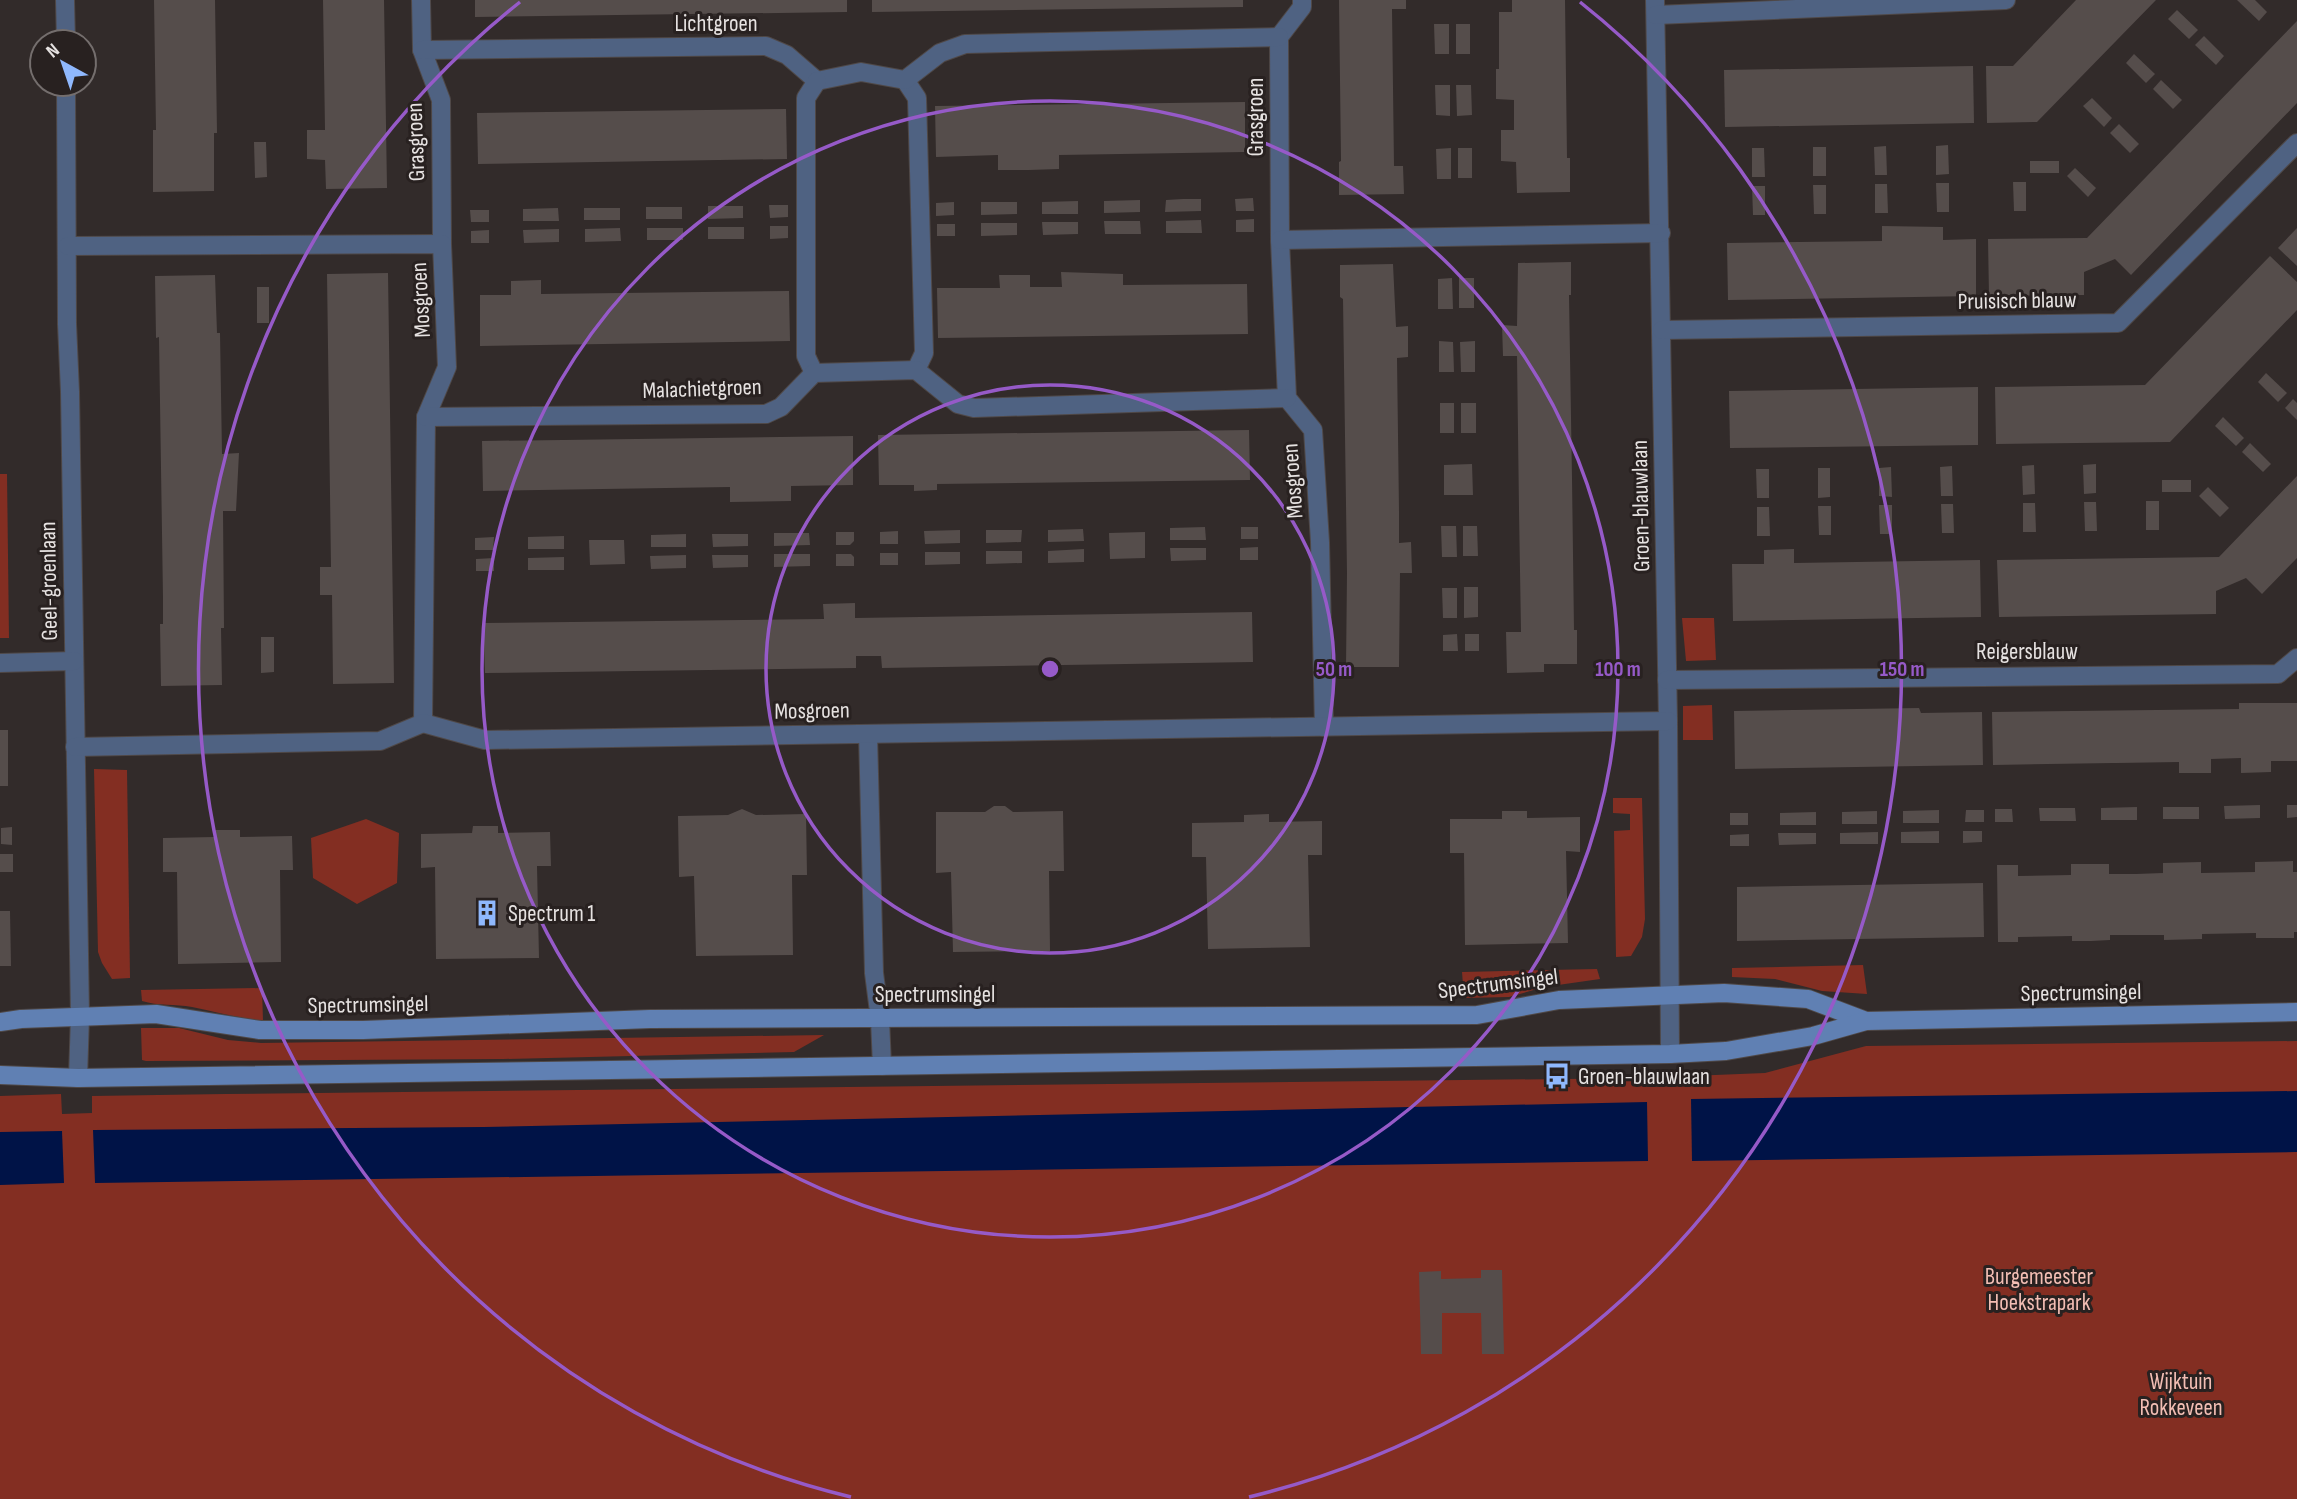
<svg xmlns="http://www.w3.org/2000/svg" width="2297" height="1499" font-family="'Sofia Sans Condensed',sans-serif">
	<rect width="100%" height="100%" fill="#322b2a"/>
	<g fill="#832e22">
		<path d="M0,474H7L9,638H0Z"/>
		<path d="M1682,618H1714L1716,660L1686,661Z"/>
		<path d="M1712,705L1713,740H1683V706Z"/>
		<path d="M94,769L127,770L130,978L112,979L102,963L98,952Z"/>
		<path d="M1642,798L1645,919L1642,937L1631,956L1616,957L1614,831L1630,830V814L1613,813V798Z"/>
		<path d="M366,819L399,833L397,883L357,904L313,878L311,838Z"/>
		<path d="M1863,965L1867,994L1822,991L1775,979L1732,977V968Z"/>
		<path d="M1597,969L1600,979L1544,987L1509,997L1464,998L1462,972Z"/>
		<path d="M262,988L263,1021C239,1018 216,1012 192,1007C175,1004 158,1006 142,1001L141,990Z"/>
		<path d="M141,1028H179L228,1040L261,1043L824,1035L794,1052L503,1059L146,1061L142,1060Z"/>
		<path d="M2297,1041V1499H0V1096L61,1094L62,1114L92,1113V1096L225,1094L1647,1078V1087L1690,1086V1076L1765,1073L1866,1046Z"/>
	</g>
	<g fill="#001347">
		<path d="M2297,1091V1152L1692,1161L1691,1099Z"/>
		<path d="M1647,1102L1648,1161L95,1183L93,1130L484,1127Z"/>
		<path d="M62,1131L64,1183L0,1185V1132Z"/>
	</g>
	<g fill="#554d4b">
		<path d="M154,0H215L217,133H214V191L153,192V130H156Z"/>
		<path d="M323,0H384L387,188L326,189L325,160L307,159V130H325Z"/>
		<path d="M475,0H847V12L475,17Z"/>
		<path d="M872,0H1243V7L872,12Z"/>
		<path d="M1339,0H1406V9H1392L1394,166H1403L1404,194L1339,195V162L1341,161Z"/>
		<path d="M1512,0H1565L1567,158H1570V192L1517,193L1516,162L1501,161V130H1514V100L1496,99V69H1499V12H1512Z"/>
		<path d="M2076,0H2156L2037,122L1987,123L1986,66H2013Z"/>
		<path d="M2237,0H2255L2267,12L2259,21Z"/>
		<path d="M2177,10L2198,30L2189,39L2168,19Z"/>
		<path d="M2297,21V103L2131,275L2115,259L2084,272V295L1989,296L1988,239L2087,238Z"/>
		<path d="M1434,24H1449V54H1435Z"/>
		<rect x="1456" y="24" width="14" height="30"/>
		<path d="M2204,36L2224,56L2216,65L2195,45Z"/>
		<path d="M2134,54L2155,74L2146,83L2126,63Z"/>
		<path d="M1973,66L1974,123L1725,127L1724,70Z"/>
		<path d="M2161,80L2182,100L2173,109L2153,89Z"/>
		<path d="M1435,85H1450V116L1436,115Z"/>
		<path d="M1456,85H1471L1472,115L1457,116Z"/>
		<path d="M2092,98L2112,118L2104,127L2083,106Z"/>
		<path d="M1245,102V152L1059,155V169L1029,170H998V155L936,157L935,106Z"/>
		<path d="M786,109L787,159L478,164L477,113Z"/>
		<path d="M2119,124L2139,144L2130,153L2110,133Z"/>
		<path d="M254,142H266L267,177L255,178Z"/>
		<path d="M1948,145L1949,174L1936,175V146Z"/>
		<path d="M1886,146L1887,175H1875L1874,147Z"/>
		<rect x="1813" y="147" width="13" height="29"/>
		<path d="M1451,148V179H1437L1436,149Z"/>
		<rect x="1458" y="148" width="14" height="30"/>
		<path d="M1752,148H1764L1765,177H1752Z"/>
		<rect x="2030" y="161" width="29" height="12"/>
		<path d="M2075,168L2096,188L2088,197L2067,176Z"/>
		<path d="M2013,182H2026V211H2014Z"/>
		<path d="M1936,183H1949V212H1937Z"/>
		<path d="M1875,184H1887L1888,213H1875Z"/>
		<path d="M1813,185H1826V214H1814Z"/>
		<path d="M1752,186H1765V215H1753Z"/>
		<path d="M1253,198L1254,211H1236L1235,199Z"/>
		<path d="M1183,199H1201V211L1165,212L1166,200Z"/>
		<path d="M1140,200V212L1104,213V201Z"/>
		<path d="M1078,201V214H1042V202Z"/>
		<path d="M954,202V215L936,216V203Z"/>
		<path d="M981,202H1017V214L981,215Z"/>
		<path d="M769,205H788V217L770,218Z"/>
		<path d="M708,206H743V218L708,219Z"/>
		<rect x="646" y="207" width="36" height="12"/>
		<path d="M558,208L559,221H523V209Z"/>
		<rect x="584" y="208" width="36" height="12"/>
		<path d="M470,210H489V222H471Z"/>
		<path d="M1254,219V232H1236V220Z"/>
		<path d="M1201,220L1202,233H1166V221Z"/>
		<path d="M1104,221H1140L1141,234H1105Z"/>
		<path d="M1042,222H1078V234L1043,235Z"/>
		<path d="M981,223H1017V235L981,236Z"/>
		<rect x="937" y="224" width="18" height="12"/>
		<path d="M770,226H788V238L770,239Z"/>
		<path d="M1882,226L1943,227V240L1976,239V296L1728,300L1727,243L1882,241Z"/>
		<rect x="708" y="227" width="36" height="12"/>
		<path d="M620,228L621,241L585,242V229Z"/>
		<rect x="647" y="228" width="36" height="12"/>
		<path d="M2297,228V266L2278,248Z"/>
		<path d="M559,229V242L524,243L523,230Z"/>
		<path d="M489,230V243H471V231Z"/>
		<path d="M2270,256L2297,282V310L2170,442L1996,444L1995,387L2145,385Z"/>
		<path d="M1571,262V295H1569L1572,478L1574,630H1577V664H1544V672L1507,673L1506,632H1521L1519,510L1517,356H1503L1502,325L1517,326L1518,263Z"/>
		<path d="M1393,264L1396,327L1408,326V357L1397,358L1399,511V543L1411,542L1412,573H1400L1399,667H1346L1347,573L1343,299L1340,297V265Z"/>
		<path d="M1061,272L1123,274V285L1247,284L1248,334L938,338L937,288H1000L999,275H1030V287H1062Z"/>
		<path d="M388,273L394,683L333,684L332,595H320V567H331L327,274Z"/>
		<path d="M215,275L217,333H220L222,454L239,453L236,511H223L224,628H221L222,685L161,686L160,624H163V598L159,337L156,338L155,276Z"/>
		<path d="M1452,278L1453,309H1438V279Z"/>
		<rect x="1459" y="278" width="15" height="30"/>
		<path d="M541,280V294L789,291L790,341L480,346V295H511V281Z"/>
		<rect x="257" y="287" width="12" height="36"/>
		<path d="M1439,341L1453,342L1454,372H1439Z"/>
		<path d="M1475,341V372H1461L1460,342Z"/>
		<path d="M2266,373L2287,393L2278,402L2258,382Z"/>
		<path d="M1978,387V445L1730,448L1729,391Z"/>
		<path d="M2293,399L2297,403V420L2285,408Z"/>
		<rect x="1440" y="403" width="14" height="30"/>
		<rect x="1461" y="403" width="15" height="30"/>
		<path d="M2223,417L2244,438L2236,446L2215,426Z"/>
		<path d="M1249,430L1250,480L937,484V490L914,491V485H879L878,435Z"/>
		<path d="M853,436V485L791,486V501L730,502V487L483,491L482,441Z"/>
		<path d="M2250,443L2271,464L2263,472L2242,452Z"/>
		<path d="M1472,464L1473,495H1444V465Z"/>
		<path d="M2096,464V493L2084,494L2083,465Z"/>
		<path d="M2034,465L2035,494L2023,495L2022,466Z"/>
		<path d="M1952,466L1953,496H1941L1940,467Z"/>
		<path d="M1891,467L1892,497L1879,496V468Z"/>
		<path d="M1818,468H1830V497L1818,498Z"/>
		<path d="M1756,469H1769V498H1757Z"/>
		<path d="M2297,476V558L2262,594L2246,578L2216,591V614L1999,617L1997,560L2219,557Z"/>
		<rect x="2162" y="480" width="29" height="12"/>
		<path d="M2208,487L2229,508L2220,517L2199,496Z"/>
		<rect x="2146" y="501" width="13" height="29"/>
		<path d="M2084,502H2096L2097,531H2085Z"/>
		<path d="M2023,503H2035L2036,532H2023Z"/>
		<path d="M1941,504H1953L1954,533H1942Z"/>
		<path d="M1879,505H1892V534H1880Z"/>
		<path d="M1818,506H1831V535H1819Z"/>
		<path d="M1757,507H1769L1770,536H1757Z"/>
		<path d="M1441,526H1456L1457,557H1442Z"/>
		<path d="M1463,526H1477L1478,556H1463Z"/>
		<path d="M1205,527L1206,540H1170V528Z"/>
		<rect x="1241" y="527" width="17" height="12"/>
		<path d="M1083,529L1084,541L1048,542V530Z"/>
		<path d="M960,530V543L925,544L924,531Z"/>
		<path d="M986,530H1022L1021,542L986,543Z"/>
		<path d="M898,531V544H880V532Z"/>
		<path d="M836,532H854V541L850,545H836Z"/>
		<path d="M1145,532V558L1110,559L1109,533Z"/>
		<path d="M774,533H809L810,545L774,546Z"/>
		<path d="M686,534V547H651V535Z"/>
		<path d="M712,534H748V546L713,547Z"/>
		<path d="M564,536V549H528V537Z"/>
		<path d="M494,537L493,550H475V538Z"/>
		<path d="M589,540H624L625,564L590,565Z"/>
		<path d="M1258,547V560H1240V548Z"/>
		<path d="M1170,548H1206V560L1171,561Z"/>
		<path d="M1084,549V562L1048,563V551Z"/>
		<path d="M1794,549V563L1980,560L1981,617L1733,621L1732,564H1764V550Z"/>
		<path d="M986,551H1022V563L986,564Z"/>
		<path d="M925,552H960V564L925,565Z"/>
		<rect x="880" y="553" width="18" height="12"/>
		<path d="M774,554H810V566L774,567Z"/>
		<path d="M836,554H851L854,557V566H836Z"/>
		<path d="M686,555V568L651,569L650,556Z"/>
		<path d="M712,555H748V567L713,568Z"/>
		<path d="M564,557V570H528V558Z"/>
		<path d="M494,558V571H476V559Z"/>
		<path d="M1464,587H1478V617L1464,618Z"/>
		<path d="M1442,588H1457V618H1443Z"/>
		<path d="M855,603V618L1252,612L1253,662L882,668L881,656H856V668L485,673L483,623L824,619L823,604Z"/>
		<path d="M1457,634L1458,651H1443V635Z"/>
		<rect x="1465" y="634" width="14" height="17"/>
		<path d="M261,637H274V672L261,673Z"/>
		<path d="M2239,703H2297V761H2271V772L2241,773V758L2211,759V773H2179V762L1993,765L1992,712L2239,709Z"/>
		<path d="M1919,708L1921,713L1982,712L1983,765L1735,769L1734,711Z"/>
		<rect x="0" y="730" width="8" height="56"/>
		<path d="M2260,805V818L2225,819L2224,806Z"/>
		<path d="M2287,805H2297V817L2287,818Z"/>
		<path d="M994,806H1005L1013,812L1063,811L1064,871H1049L1050,951L953,952L951,872L936,873V812H985Z"/>
		<path d="M2137,807V820H2101V808Z"/>
		<rect x="2163" y="807" width="36" height="12"/>
		<path d="M2039,808H2075L2076,821H2040Z"/>
		<path d="M742,809L756,815L806,814L807,875H792L793,955L696,956L694,876L679,877L678,816L728,815Z"/>
		<path d="M1995,809H2012L2013,822H1995Z"/>
		<path d="M1939,810V823H1903V811Z"/>
		<path d="M1966,810H1984V822H1965Z"/>
		<path d="M1502,811H1527V818L1580,817V852L1566,851L1568,943L1465,945L1464,853H1450V819H1502Z"/>
		<path d="M1877,811V824H1842V812Z"/>
		<path d="M1816,812V825H1780V813Z"/>
		<rect x="1730" y="813" width="18" height="12"/>
		<path d="M1269,814V822L1322,821V855H1308L1310,947L1208,949L1206,857H1192V823L1244,822V815Z"/>
		<path d="M473,826H498V833L550,832L551,866H537L539,958L436,959L435,867L421,868V834L472,833Z"/>
		<path d="M12,827V845L1,844V828Z"/>
		<path d="M215,830H240V837L292,836L293,870H280L281,962L178,964L177,872H163V838L215,837Z"/>
		<path d="M1939,831V843H1901V832Z"/>
		<path d="M1963,831H1982V842L1963,843Z"/>
		<path d="M1878,832V844H1840V833Z"/>
		<path d="M1778,833H1816V844L1779,845Z"/>
		<path d="M1749,834V846H1730V835Z"/>
		<rect x="0" y="854" width="13" height="18"/>
		<path d="M2293,861V872H2297V932H2294V938H2256V933L2202,934V939L2164,940V935H2110V940L2091,941H2072V936L2018,937V942H1998L1997,865H2018V876L2071,875V864H2109V874H2136L2163,873V863L2201,862V873L2255,872V862Z"/>
		<path d="M1983,883L1984,937L1737,941V887Z"/>
		<path d="M0,911H10L11,966H0Z"/>
		<path d="M1481,1270H1502L1504,1354H1482L1481,1313H1442V1354H1421L1419,1272L1441,1271V1279L1481,1278Z"/>
	</g>
	<g fill="none" stroke-linecap="round" stroke-linejoin="round">
		<g stroke="#4f4847" stroke-width="20">
			<g id="street">
				<path d="M65,0L66,42"/>
				<path d="M421,0L422,50L441,100L442,244"/>
				<path d="M1302,0V7L1279,37L1280,240L1287,398L1313,430L1320,542L1324,727"/>
				<path d="M1655,0L1668,721L1670,1054"/>
				<path d="M1656,15L2006,0"/>
				<path d="M422,50L766,46L787,55L817,81"/>
				<path d="M905,80L917,98L924,353L916,370"/>
				<path d="M817,81L861,72L905,80L940,53L965,44L1279,37"/>
				<path d="M66,84L67,324L70,392L80,1016L78,1078"/>
				<path d="M1280,240L1661,233"/>
				<path d="M68,246L442,244L447,367L426,417L423,723"/>
				<path d="M1662,330L2118,323L2297,143"/>
				<path d="M814,373L806,356V98L817,81"/>
				<path d="M426,417L766,414L781,407L814,373L916,370L958,404L974,408L1287,398"/>
				<path d="M0,663L74,661"/>
				<path d="M1667,680L2278,674L2297,658"/>
				<path d="M868,734L874,973L880,1019L882,1066"/>
				<path d="M75,747L380,741L423,723L485,740L1668,721"/>
			</g>
		</g>
		<g stroke="#4f4847" stroke-width="20">
			<g id="secondary">
				<path d="M0,1022L21,1019L156,1014L260,1030H363L650,1019L1477,1015L1559,1000L1724,993L1808,999L1866,1021"/>
				<path d="M0,1075L78,1078L1670,1054L1726,1051L1813,1036L1866,1021L2297,1012"/>
			</g>
		</g>
		<use href="#street" stroke="#4f6282" stroke-width="18"/>
		<use href="#secondary" stroke="#6080b3" stroke-width="18"/>
	</g>
	<g fill="none" stroke="#965ac8" stroke-width="3.5">
		<circle cx="1050" cy="669" r="284"/>
		<circle cx="1050" cy="669" r="568"/>
		<path d="M851 1497A852 852 0 0 1 520 2M1580 2A852 852 0 0 1 1249 1497"/>
	</g>
	<defs>
		<g id="building-bare" transform="scale(2.1)"><path d="M-4-6H4V6H1V3H-1V6H-4ZM-2.5-4.3h1.7v1.8h-1.7ZM.8-4.3h1.7v1.8H.8ZM-2.5-1h1.7V.8h-1.7ZM.8-1h1.7V.8H.8Z" fill="#8fb8fd" stroke="#282120" stroke-width="2.5" paint-order="stroke"/></g>
		<g id="bus-bare" transform="scale(2.1)"><path d="M-5-6H5V4H4V6H2V4H-2V6H-4V4H-5ZM-3.5-4V0h7V-4ZM-3.5 1.2v1.5H-2V1.2ZM2 1.2v1.5H3.5V1.2Z" fill="#8fb8fd" stroke="#282120" stroke-width="2.5" paint-order="stroke"/></g>
	</defs>
	<g fill-rule="evenodd">
		<use href="#building-bare" x="487" y="913"/>
		<use href="#bus-bare" x="1557" y="1076"/>
	</g>
	<g text-anchor="middle" stroke-width="6" stroke-linejoin="round" paint-order="stroke">
		<g font-size="23" fill="#e6e2e1" stroke="#282120">
			<text x="716" y="31">Lichtgroen</text>
			<text transform="translate(1255 117) rotate(-90)" y="8">Grasgroen</text>
			<text transform="translate(415 142) rotate(-92)" y="8">Grasgroen</text>
			<text transform="translate(420 300) rotate(-93)" y="8">Mosgroen</text>
			<text transform="translate(2017 300) rotate(-1)" y="8">Pruisisch blauw</text>
			<text transform="translate(702 388) rotate(-2)" y="8">Malachietgroen</text>
			<text transform="translate(1292 481) rotate(-94)" y="8">Mosgroen</text>
			<text transform="translate(1640 506) rotate(-91)" y="8">Groen-blauwlaan</text>
			<text transform="translate(48 581) rotate(-91)" y="8">Geel-groenlaan</text>
			<text x="2027" y="659">Reigersblauw</text>
			<text transform="translate(812 710) rotate(-1)" y="8">Mosgroen</text>
			<text transform="translate(1498 983) rotate(-7)" y="8">Spectrumsingel</text>
			<text transform="translate(2081 992) rotate(-1)" y="8">Spectrumsingel</text>
			<text x="935" y="1002">Spectrumsingel</text>
			<text transform="translate(368 1004) rotate(-1)" y="8">Spectrumsingel</text>
		</g>
		<g font-size="23" fill="#e6e2e1" stroke="#282120" text-anchor="start">
			<text x="508" y="921">Spectrum 1</text>
			<text x="1578" y="1084">Groen-blauwlaan</text>
		</g>
		<g font-size="23" fill="#f3beb4" stroke="#282120">
			<text x="2039" y="1284">Burgemeester<tspan x="2039" dy="26">Hoekstrapark</tspan></text>
			<text x="2181" y="1389">Wijktuin<tspan x="2181" dy="26">Rokkeveen</tspan></text>
		</g>
	</g>
	<circle cx="1050" cy="669" r="10" fill="#965ac8" stroke="#282120" stroke-width="3.5"/>
	<g font-size="21" text-anchor="middle" font-weight="bold" fill="#965ac8" stroke="#282120" stroke-width="6" stroke-linejoin="round" paint-order="stroke">
		<text x="1334" y="676">50 m</text>
		<text x="1618" y="676">100 m</text>
		<text x="1902" y="676">150 m</text>
	</g>
	<g transform="translate(63 63) rotate(320)"><circle r="33" fill="#282120" stroke="#746e6d" stroke-width="2"/>
	<path d="M0-5L12 26L0 18L-12 26Z" fill="#8fb8fd"/>
	<text y="-10" font-size="19" font-weight="bold" text-anchor="middle" fill="#e6e2e1">N</text>
	</g>
</svg>
